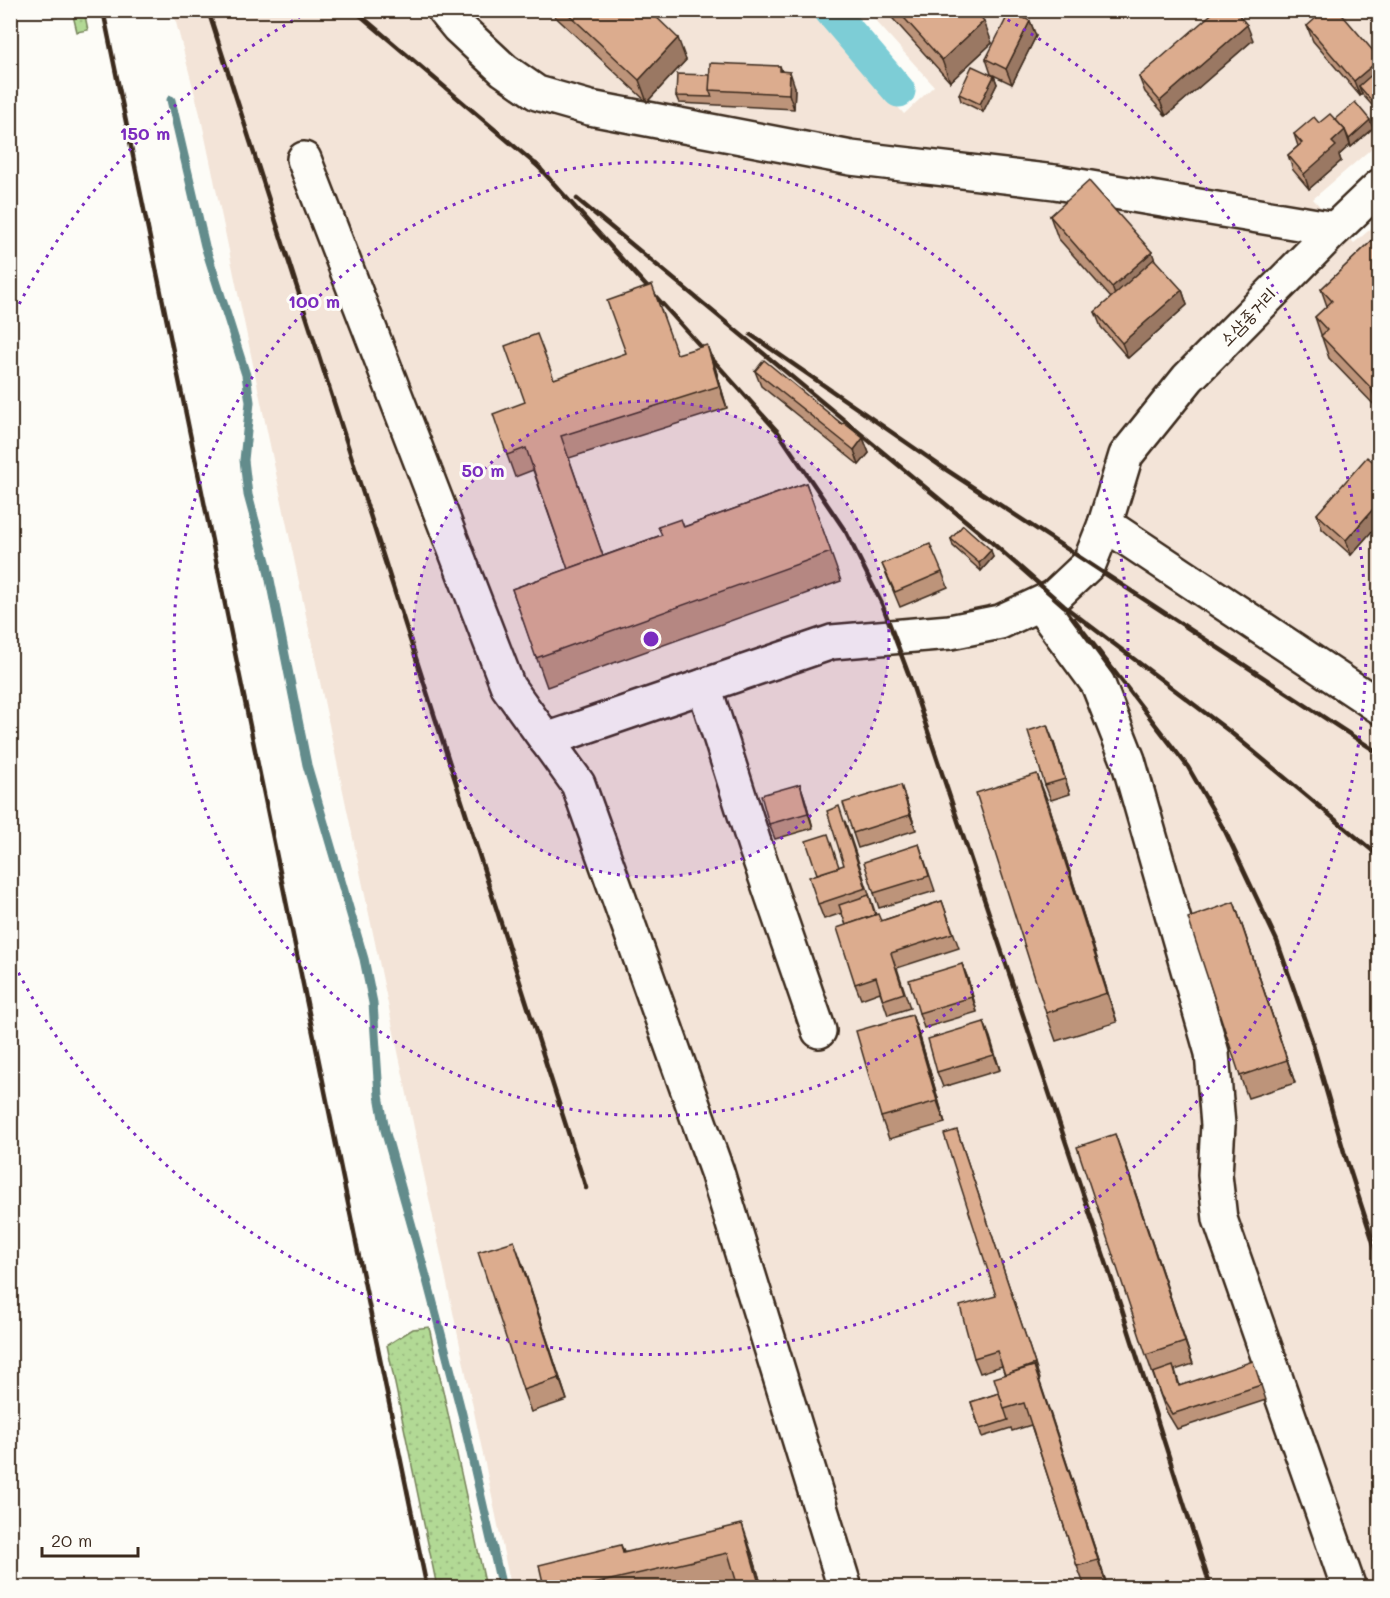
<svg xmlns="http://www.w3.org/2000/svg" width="1390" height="1598" font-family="Mali,'Poor Story',sans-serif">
	<defs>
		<pattern id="grass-dots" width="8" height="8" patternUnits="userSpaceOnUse" patternTransform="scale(1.5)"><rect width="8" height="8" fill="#b2d995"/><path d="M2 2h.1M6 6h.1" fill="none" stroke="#9aba80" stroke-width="1.8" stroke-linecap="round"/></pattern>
	</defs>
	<rect width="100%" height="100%" fill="#fdfcf7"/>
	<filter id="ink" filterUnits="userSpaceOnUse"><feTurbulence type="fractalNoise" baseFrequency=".0167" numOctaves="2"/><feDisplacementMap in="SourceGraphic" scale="12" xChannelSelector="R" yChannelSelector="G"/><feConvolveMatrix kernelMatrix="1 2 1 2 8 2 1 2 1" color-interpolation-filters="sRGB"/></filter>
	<g filter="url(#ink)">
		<path fill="#f3e4d8" d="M173,11H812L904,114L934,86L867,11H1379V142L1313,199L1354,243L1380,221L1379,1587H511L201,118Z"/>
		<g fill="url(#grass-dots)" stroke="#76825a" stroke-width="1.5">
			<path d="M72,11H84L88,30L77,32Z"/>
			<path d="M429,1327L486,1587H437L387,1345L413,1329Z"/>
		</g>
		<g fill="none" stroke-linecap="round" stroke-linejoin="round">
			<path stroke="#638c8c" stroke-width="9" d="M171,100L205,246L246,375L250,402L244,460L248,495L267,565L307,765L364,959L373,1003L379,1095L385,1130L427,1280L462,1414L502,1588"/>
			<path stroke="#7dcdd6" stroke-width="33" d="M830,10L899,91"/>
			<g stroke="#3b2a1e" stroke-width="38">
				<g id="minor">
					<path d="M444,10L458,27L504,70L537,93L590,108L851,158L1055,182L1335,229"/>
					<path d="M304,159L508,687L578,784L717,1172L845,1588"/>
					<path d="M1105,524L1380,707"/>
					<path d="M1040,605L1098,684L1128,760L1212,1053L1218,1125L1215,1175L1220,1219L1349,1588"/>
					<path d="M704,686L754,843L819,1031"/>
					<path d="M546,740L832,642L950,632L1000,622L1054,597L1089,564L1105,524L1126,455L1188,378L1335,229L1380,186"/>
				</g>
			</g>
			<use href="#minor" stroke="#fdfcf7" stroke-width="33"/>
			<g stroke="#3b2a1e" stroke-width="4.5">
				<path d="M103,10L427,1588"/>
				<path d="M208,10L586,1188"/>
				<path d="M354,10L540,168"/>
				<path d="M536,164L778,432L846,532L882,604L910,678L1122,1310L1211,1588"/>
				<path d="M577,199L989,540L1064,606L1229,731L1380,857"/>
				<path d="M751,335L939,465L1380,754"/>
				<path d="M1074,619L1188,767L1226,833L1277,941L1311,1038L1344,1152L1380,1263"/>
			</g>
		</g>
		<g fill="#bd947a" stroke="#3b2a1e" stroke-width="1.5">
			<path d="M548,10H649L686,60L647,102Z"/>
			<path d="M885,10H975L992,43L950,82Z"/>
			<path d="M1030,21L1036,36L1012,84L991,74L986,59Z"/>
			<path d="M1307,26L1380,59V114L1362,94L1360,96L1313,41Z"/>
			<path d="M1253,40L1166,116L1145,92L1139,77Z"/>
			<path d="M780,66L782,71L795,87L794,109L679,103L676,96L710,75Z"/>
			<path d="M994,76L997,84L983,112L961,101L959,94Z"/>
			<path d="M1335,119L1370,120L1373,128L1351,147L1350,145L1339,155L1341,161L1309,189L1293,170L1288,155L1298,146L1294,134L1319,123Z"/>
			<path d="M1050,216L1182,290L1187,305L1128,358L1101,327L1095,312L1111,298L1058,238Z"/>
			<path d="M1380,233V409L1379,410L1329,358L1315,317L1327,306L1321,289Z"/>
			<path d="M677,354L715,367L727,408L569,458L603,556L806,483L841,581L547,687L512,589L568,569L533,470L515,477L507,455L525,402L554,379Z"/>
			<path d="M755,371L842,424L863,438L869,453L859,465L761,386Z"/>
			<path d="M1380,467V522L1351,555L1322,529L1317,514Z"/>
			<path d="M951,539L993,557L981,571L953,546Z"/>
			<path d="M882,564L942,572L948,587L900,607Z"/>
			<path d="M1053,740L1070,794L1051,800L1045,785Z"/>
			<path d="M800,784L805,799L813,828L775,839L769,824Z"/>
			<path d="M906,800L916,830L858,848L853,833Z"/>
			<path d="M1048,802L1117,1022L1056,1041L1046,1013Z"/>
			<path d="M845,821L876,915L881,921L942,901L959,948L897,968L910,1008L888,1015L880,992L861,999L855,984L846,925L842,913L824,919L818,904L839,867L844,865Z"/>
			<path d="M919,844L935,891L879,908L874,893Z"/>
			<path d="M1234,902L1295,1083L1248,1098L1240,1076Z"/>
			<path d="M962,964L968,979L977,1012L924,1028L919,1013Z"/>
			<path d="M912,1015L920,1037L945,1123L889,1139L881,1117Z"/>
			<path d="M984,1022L1000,1070L943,1087L937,1072Z"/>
			<path d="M957,1130L1040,1379L1039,1380L1106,1582L1088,1587H1085L1077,1566L1031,1425L1012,1431L1011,1428L982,1437L971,1402L999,1393L1005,1375L1002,1366L980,1373L974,1358L996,1296Z"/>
			<path d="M1123,1156L1193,1364L1175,1370L1180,1386L1258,1376L1266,1400L1177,1429L1166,1411L1146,1355Z"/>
			<path d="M522,1263L567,1400L531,1412L523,1390Z"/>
			<path d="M621,1545L624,1552L752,1553L762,1587H738L736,1582L714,1587H544Z"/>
		</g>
		<g fill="#9a7863" stroke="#3b2a1e" stroke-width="1.5">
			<path d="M984,21L992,43L950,82L942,60Z"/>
			<path d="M1030,21L1036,36L1012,84L1006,69Z"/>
			<path d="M1247,25L1253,40L1166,116L1160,101Z"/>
			<path d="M678,38L686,60L647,102L639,80Z"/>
			<path d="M1380,59V79L1359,86L1362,94L1360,96L1354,81Z"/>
			<path d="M790,72L795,87L794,109L789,94Z"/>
			<path d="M994,76L997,84L983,112L980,104Z"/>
			<path d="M1370,120L1373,128L1351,147L1349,139Z"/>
			<path d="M1345,130L1350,145L1339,155L1341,161L1309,189L1304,174L1332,142Z"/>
			<path d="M1152,252L1160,274L1120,309L1112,287Z"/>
			<path d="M1182,290L1187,305L1128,358L1122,343Z"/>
			<path d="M707,345L715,367L727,408L719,386Z"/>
			<path d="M1380,380V409L1379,410L1371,388Z"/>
			<path d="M863,438L869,453L859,465L854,450Z"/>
			<path d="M1380,501V522L1351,555L1346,540Z"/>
			<path d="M991,550L993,557L981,571L979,563Z"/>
			<path d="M1047,725L1053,740L1070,794Z"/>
			<path d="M1037,774L1048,802L1117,1022L1107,993Z"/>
			<path d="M800,784L805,799L813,828L808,813Z"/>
			<path d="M901,785L916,830L910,815Z"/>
			<path d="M1234,902L1242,925L1295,1083L1287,1060Z"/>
			<path d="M962,964L968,979L977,1012L972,997Z"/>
			<path d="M912,1015L920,1037L945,1123L937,1101Z"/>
			<path d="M984,1022L990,1037L1000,1070L994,1055Z"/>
			<path d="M1115,1134L1123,1156L1193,1364L1185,1342Z"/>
			<path d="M514,1241L522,1263L567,1400L559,1378Z"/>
			<path d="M1034,1366L1042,1388L1106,1582L1098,1560Z"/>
			<path d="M742,1524L752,1553L762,1587H760Z"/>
		</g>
		<g fill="#dcac8e" stroke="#3b2a1e" stroke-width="1.5">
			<path d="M564,10H649L678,38L639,80Z"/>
			<path d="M897,10H975L984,21L942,60Z"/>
			<path d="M1216,10H1235L1247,25L1160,101L1139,77Z"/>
			<path d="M1325,10H1338L1380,59L1354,81L1307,26Z"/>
			<path d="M1010,11L1030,21L1006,69L986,59Z"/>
			<path d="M710,63L780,66V71L790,72L789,94L709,90Z"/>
			<path d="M972,66L994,76L980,104L959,94Z"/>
			<path d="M1376,71L1380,75L1379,109L1359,86Z"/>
			<path d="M677,74L710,75L709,90L712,97L676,96Z"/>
			<path d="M1355,102L1370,120L1349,139L1345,130L1335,119Z"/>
			<path d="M1330,114L1345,130L1332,142L1336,146L1304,174L1288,155L1302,143L1294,134L1314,117L1319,123Z"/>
			<path d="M1089,181L1152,252L1112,287L1050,216Z"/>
			<path d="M1380,233V380L1371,388L1321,336L1327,330L1315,317L1332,301L1321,289Z"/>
			<path d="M1154,259L1182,290L1122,343L1095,312Z"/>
			<path d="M652,285L677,354L707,345L719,386L561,436L603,556L568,569L526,448L507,455L493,414L525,402L505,346L537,334L554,379L626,353L607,301Z"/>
			<path d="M764,360L842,424L844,423L863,438L854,450L755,371Z"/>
			<path d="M1367,457L1380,467V501L1346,540L1317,514Z"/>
			<path d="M806,483L831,552L536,658L512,589L662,535L658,527L681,519L684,527Z"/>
			<path d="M963,525L991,550L979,563L951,539Z"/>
			<path d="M930,544L942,572L895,592L882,564Z"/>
			<path d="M1047,725L1065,779L1045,785L1028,731Z"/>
			<path d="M1037,774L1107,993L1046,1013L976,793Z"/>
			<path d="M800,784L808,813L769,824L761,795Z"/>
			<path d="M901,785L910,815L853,833L843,803Z"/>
			<path d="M839,806L866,888L818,904L809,877L844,865L827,811Z"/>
			<path d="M828,834L839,867L817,874L806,841Z"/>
			<path d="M919,844L929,876L874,893L864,862Z"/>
			<path d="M869,895L875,915L846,925L839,905Z"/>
			<path d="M942,901L953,933L891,953L904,993L883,1000L876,977L855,984L837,928L878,914L881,921Z"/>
			<path d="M1234,902L1287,1060L1240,1076L1188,918Z"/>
			<path d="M962,964L972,997L919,1013L909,980Z"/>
			<path d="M912,1015L937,1101L881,1117L856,1031Z"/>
			<path d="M984,1022L994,1055L937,1072L928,1039Z"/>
			<path d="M957,1130L1035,1364L1005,1375L997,1351L974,1358L960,1306L996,1296L944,1134Z"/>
			<path d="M1115,1134L1185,1342L1146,1355L1077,1147Z"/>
			<path d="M514,1241L559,1378L523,1390L478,1252Z"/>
			<path d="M1253,1361L1261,1385L1172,1414L1161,1396L1153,1373L1173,1366L1179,1386Z"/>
			<path d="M1034,1366L1098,1560L1077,1566L1024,1403L1004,1409L994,1378Z"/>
			<path d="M999,1393L1008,1420L980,1429L971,1402Z"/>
			<path d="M742,1524L760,1587H738L728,1553L584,1586V1587H544L539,1565L621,1545L623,1553Z"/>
		</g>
	</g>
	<circle cx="651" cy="639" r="238" fill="#7b2cbf" fill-opacity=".12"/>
	<g fill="none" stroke="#7b2cbf" stroke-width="3" stroke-dasharray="3 6">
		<circle cx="651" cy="639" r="238"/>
		<circle cx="651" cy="639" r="477"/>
		<path d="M11 320A715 715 0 0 1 310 11M992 11A715 715 0 1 1 11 958"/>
	</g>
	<g text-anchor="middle" stroke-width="6" stroke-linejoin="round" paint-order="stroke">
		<g font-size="18" fill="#3b2a1e" stroke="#fdfcf7">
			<text transform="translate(1248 317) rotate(-46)" y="6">소삼종거리</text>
		</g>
	</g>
	<circle cx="651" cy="639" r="9" fill="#7b2cbf" stroke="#fdfcf7" stroke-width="3"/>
	<g font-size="18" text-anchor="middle" font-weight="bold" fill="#7b2cbf" stroke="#fdfcf7" stroke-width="6" stroke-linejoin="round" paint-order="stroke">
		<text x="145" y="140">150 m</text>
		<text x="314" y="308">100 m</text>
		<text x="483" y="477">50 m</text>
	</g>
	<rect width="1390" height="1598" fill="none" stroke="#fdfcf7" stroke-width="36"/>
	<rect x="18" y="18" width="1354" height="1562" fill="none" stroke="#3b2a1e" stroke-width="2" filter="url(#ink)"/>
	<path d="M42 1547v9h96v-9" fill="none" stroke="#3b2a1e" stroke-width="3"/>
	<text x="51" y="1547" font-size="18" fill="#3b2a1e" stroke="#fdfcf7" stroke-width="4.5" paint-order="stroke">20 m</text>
</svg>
